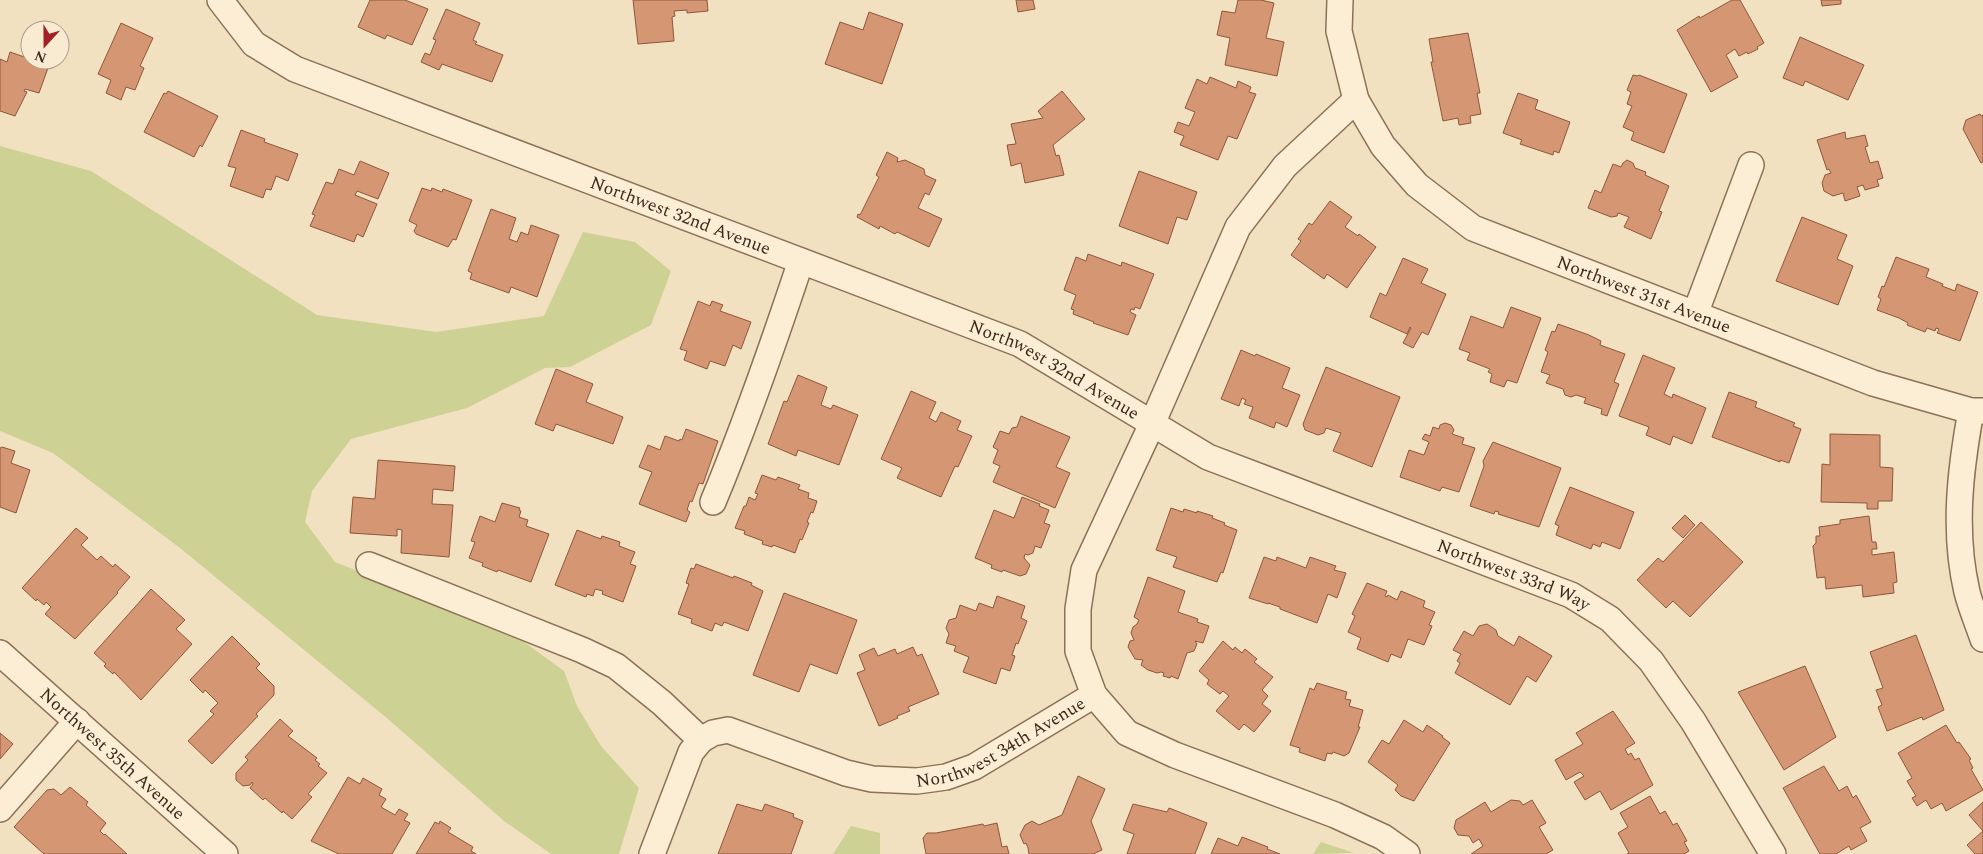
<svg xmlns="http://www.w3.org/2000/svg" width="1983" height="854" font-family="Spectral,serif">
	<rect width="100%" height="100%" fill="#f2e1c1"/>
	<g fill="#cdd194">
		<path d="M0,146L91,171L317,315L436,332L544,316L583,232L635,242L671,271L651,325L570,367L545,368L467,408L351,439L312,491L305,522L335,562L509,631L564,671L577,706L601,746L639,788L619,854H551L504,821L388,719L180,548L53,453L0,431Z"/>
		<path d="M851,826L880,833V854H833Z"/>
		<path d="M1321,842L1354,853L1313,854Z"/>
	</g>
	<g fill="#d49673" stroke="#8f573a">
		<path d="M370,0H405L428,9L412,45L387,35L385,39L358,27Z"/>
		<path d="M633,0H707L708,11L687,13V10L674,11L675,16L672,17L674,41L638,44Z"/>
		<path d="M1016,0H1033L1035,9L1018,12Z"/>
		<path d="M1238,0H1261L1274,3L1266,38L1284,42L1277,76L1225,65L1230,38L1217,35L1222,11L1235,13Z"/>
		<path d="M1732,0H1740L1764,43L1757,47L1758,49L1748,54L1747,52L1739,56L1735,49L1726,55L1738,77L1711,92L1677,30L1699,16L1700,18Z"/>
		<path d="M1821,0H1841V4L1822,6Z"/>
		<path d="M446,9L480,23L473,40L477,42L475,44L503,55L492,82L442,64L439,70L421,62L425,53L430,55L436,40L433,39Z"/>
		<path d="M869,12L903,24L882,84L825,64L840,22L863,30Z"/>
		<path d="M121,23L153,38L140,66L144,68L135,90L126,87L121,100L106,93L111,80L98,74Z"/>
		<path d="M1468,33L1480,93H1477L1481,114L1470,116L1471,123L1459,125L1458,118L1443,121L1431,62H1433L1429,39Z"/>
		<path d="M1800,37L1864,65L1848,100L1805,81L1803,86L1783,78Z"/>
		<path d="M10,52L36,61L35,64L48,68L39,93L25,89L24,91L27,92L15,116L0,111V59L7,62Z"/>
		<path d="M1633,75L1638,76L1639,75L1687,94L1664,153L1631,140L1634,132L1623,127L1632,106L1627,104L1631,92L1627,90Z"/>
		<path d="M1210,77L1236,88L1238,81L1251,87L1249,92L1256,94L1237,139L1228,136L1218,160L1180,145L1184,136L1174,132L1178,122L1189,126L1195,112L1185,108L1197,79L1207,84Z"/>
		<path d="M168,91L218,116L202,147L200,145L194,157L144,132L164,93L166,94Z"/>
		<path d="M1062,91L1085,119L1053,145L1056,156L1059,155L1064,175L1025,183L1021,163L1011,166L1007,145L1016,144L1011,124L1043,118L1038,111Z"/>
		<path d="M1518,93L1538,100L1535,109L1570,122L1559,153L1554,151L1553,155L1520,144L1522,140L1503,133Z"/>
		<path d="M1980,114L1981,116L1983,115V162L1981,163L1963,129L1966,120Z"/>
		<path d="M241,130L265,139L264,142L298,154L288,181L276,176L271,190L266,189L263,198L230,186L236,168L228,166Z"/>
		<path d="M1845,132L1846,139L1865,135L1868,146L1865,147L1870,163L1878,161L1883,178L1877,180L1879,186L1865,190L1863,185L1857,187L1860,196L1845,201L1843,193L1833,196L1824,191L1822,183L1825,175L1831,173L1829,169L1827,170L1817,140Z"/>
		<path d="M887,152L898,158L897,162L905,160L924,169L925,175L936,180L929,195L925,193L918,208L942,219L929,247L897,232L895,234L880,226L879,229L857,217L858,214L860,215L879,177L876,175Z"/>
		<path d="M1627,160L1633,163L1635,168L1646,172L1645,175L1669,186L1659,211L1662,212L1651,239L1624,227L1629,217L1618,213L1617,216L1611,217L1588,208L1595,190L1601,193L1613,164L1621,167L1623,163Z"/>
		<path d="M360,161L389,173L378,199L357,191L355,195L377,204L363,237L357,234L354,242L310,226L315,215L312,214L326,182L333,184L339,169L354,175Z"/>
		<path d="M1139,171L1197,192L1187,220L1177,217L1168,244L1119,226Z"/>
		<path d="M422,188L431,191L432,188L442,192L443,189L472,200L456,240L453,239L448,247L416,234L414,231L417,225L409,221Z"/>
		<path d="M1330,201L1352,217L1345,227L1358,236L1359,234L1376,247L1347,288L1327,274L1324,279L1291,255L1301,241L1298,239L1309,223L1312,225Z"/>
		<path d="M491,209L516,218L509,239L517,242L521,232L528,235L531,225L559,235L537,297L511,287L509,293L470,279L472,273L468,271Z"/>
		<path d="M1802,217L1847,235L1837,259L1853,266L1838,305L1776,281Z"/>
		<path d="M1088,254L1121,266L1122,262L1154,274L1140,309L1135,307L1134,310L1131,309L1130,312L1136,315L1128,335L1093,323L1094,322L1073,314L1074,310L1071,309L1076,295L1064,290L1076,257L1086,261Z"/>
		<path d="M1896,257L1929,269L1926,277L1943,284L1942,286L1955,291L1957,284L1978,292L1960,341L1937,333L1939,329L1936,328L1935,331L1927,328L1925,332L1907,325L1908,323L1899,318L1877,310L1881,299L1878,297L1882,286L1884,287Z"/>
		<path d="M1403,258L1428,269L1421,283L1446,294L1428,335L1422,332L1413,348L1403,343L1411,328L1410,327L1407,334L1370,317L1380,293L1386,296Z"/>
		<path d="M698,301L710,306L712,301L723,305L720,311L751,322L741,349L733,345L725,366L710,361L707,369L684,360L687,351L680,349Z"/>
		<path d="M1511,307L1541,318L1517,383L1507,380L1504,387L1490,382L1492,374L1488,372L1490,369L1467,360L1470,353L1459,349L1471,316L1503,328Z"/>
		<path d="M1558,324L1589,335L1601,341L1600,345L1625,354L1614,382L1619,384L1607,416L1601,414L1602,409L1584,403L1586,398L1576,395L1571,397L1565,395L1563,389L1546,383L1550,375L1541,372L1548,352L1545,350L1552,331L1555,332Z"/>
		<path d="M1241,350L1255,356L1256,354L1290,368L1282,388L1300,395L1287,427L1276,422L1274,428L1249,418L1253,407L1244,404L1246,400L1242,398L1239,406L1221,399Z"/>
		<path d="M1643,355L1675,368L1664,394L1672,398L1673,394L1706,408L1692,444L1673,436L1670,445L1646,435L1649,427L1619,416Z"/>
		<path d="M1326,367L1400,397L1372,467L1333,451L1341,433L1326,428L1324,433L1318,435L1305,430L1303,424Z"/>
		<path d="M556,369L593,384L586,402L623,417L613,444L556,424L553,431L535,424Z"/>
		<path d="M798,375L827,387L821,405L831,409L833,405L858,415L839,465L798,450L796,456L768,444L784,401L787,402Z"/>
		<path d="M911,391L936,402L929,418L936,422L941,412L961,421L957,430L972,436L958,467L955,466L941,497L897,478L902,468L881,459Z"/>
		<path d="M1729,392L1757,402L1755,407L1795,423L1793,426L1801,429L1789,463L1780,460V462L1712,437Z"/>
		<path d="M1021,416L1070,437L1056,467L1070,473L1055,508L993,482L1000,466L993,463L998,450L993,447L1000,431L1009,434L1012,428L1017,427Z"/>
		<path d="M1445,423L1451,425L1454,430L1452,434L1464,438L1462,444L1475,448L1459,492L1442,487L1440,491L1400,477L1409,450L1424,455L1429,442L1422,439L1425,434L1430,436L1433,427L1439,429L1440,425Z"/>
		<path d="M686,429L718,441L703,484L699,483L692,502L690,501L687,510L690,512L686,522L639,504L652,472L639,467L648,445L660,450L665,436L679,441L680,439L682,440Z"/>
		<path d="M1830,434L1880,435V467L1893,468L1892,501H1878V509H1867V503L1821,502L1822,464L1830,465Z"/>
		<path d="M1493,442L1561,468L1539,527L1498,514L1499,512L1495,511L1494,514L1470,506L1484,466L1483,461Z"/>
		<path d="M2,447L15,451L11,463L30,470L16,513L0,507V448Z"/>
		<path d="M378,460L455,466L453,491L433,489L432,504L453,505L449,557L401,553L402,530L397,529V536L350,533L353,497L375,499Z"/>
		<path d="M762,475L776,480L778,477L800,485L798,489L809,493L808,498L817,501L813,513L811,512L807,522L809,523L802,540L800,539L795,553L773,545L772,547L762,544L763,541L744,534L745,531L735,528L744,506H746L749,497L755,500L758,494L755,493Z"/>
		<path d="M1570,487L1634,512L1620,549L1602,542L1600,547L1593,544L1591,549L1556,535L1559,526L1555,524Z"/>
		<path d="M1022,497L1040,504L1039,506L1049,510L1044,523L1050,525L1041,548L1035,546L1033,553L1028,555L1025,554L1024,558L1030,565L1026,574L1020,576L1003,570L1002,572L991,568L992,565L975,558L994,510L1014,518Z"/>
		<path d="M502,503L520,508L519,510L521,511L519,517L528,520L526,526L549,534L531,582L498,570L497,572L482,566L483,563L469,558L475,542L471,541L480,516L495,522Z"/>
		<path d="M1171,508L1183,512L1184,509L1197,513V511L1213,516L1212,518L1225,523L1224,525L1237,530L1223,573L1221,572L1217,582L1173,567L1177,557L1156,550Z"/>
		<path d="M1685,515L1695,525L1683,538L1672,528Z"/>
		<path d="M1869,516L1872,542H1876L1877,549H1872V555L1894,552L1897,582L1893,583L1894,593L1863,597L1862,585L1826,589L1825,577L1817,578L1813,546L1816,543V536H1820L1819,527L1840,524V520Z"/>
		<path d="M1701,522L1743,562L1690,617L1673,601L1666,608L1637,580L1658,558L1663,562Z"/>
		<path d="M76,528L88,538L81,545L97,560L101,556L113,567L115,564L130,577L117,592L118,593L75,639L45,614L51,607L46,602L44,605L37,599L36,601L22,588Z"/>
		<path d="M577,530L601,539L602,536L620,542L619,546L635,552L630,564L636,566L623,602L602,594L603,591L595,589L593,596L587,594L586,597L555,585Z"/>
		<path d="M1264,557L1276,561L1277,557L1306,568L1310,557L1336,566L1334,570L1346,573L1337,598L1328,594L1317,623L1280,609V607L1268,603V604L1249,598Z"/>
		<path d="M696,564L733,578L734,576L752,583L751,585L763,591L748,631L724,622L722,626L715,623L712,631L691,623L692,619L678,614L689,584L686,583L691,568L694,569Z"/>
		<path d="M1148,577L1185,591L1178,612L1198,619L1197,622L1209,626L1203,643L1195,641L1197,644L1194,651L1187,653L1178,679L1171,676L1170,678L1163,676L1164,673L1161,672L1157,673L1148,670L1141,665L1143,660L1135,659L1128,647L1130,641L1134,640L1131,633L1133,627L1137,624L1139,620L1134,617Z"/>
		<path d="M1367,583L1387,591L1385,596L1387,597L1388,595L1397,600L1401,591L1425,601L1423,607L1435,612L1429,625L1432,626L1424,645L1408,639L1401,658L1391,654L1388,662L1357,649L1361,638L1348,632L1355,616L1352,614Z"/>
		<path d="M151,589L185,620L176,629L192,644L141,700L114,672L113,674L104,666L106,664L94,653Z"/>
		<path d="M784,593L857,620L837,674L810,664L799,692L753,675Z"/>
		<path d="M997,596L1025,606L1021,618L1027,621L1018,644L1016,643L1012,655L1015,656L1010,671L1001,668L996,684L963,672L969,657L954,651L956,646L946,643L949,634L946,628L949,620L956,618L960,605L976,611L979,603L993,608Z"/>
		<path d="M1487,624L1496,630L1498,636L1514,646L1519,636L1552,656L1536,682L1527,676L1510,705L1455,673L1460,663L1457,661L1461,654L1453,650L1464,631L1473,636L1479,626Z"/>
		<path d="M1916,635L1944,710L1923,720L1922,717L1887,731L1878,707L1882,705L1876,690L1883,688L1870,652Z"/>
		<path d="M232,636L260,664L256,668L274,686V695L256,714L258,716L212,764L188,741L214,714L210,711L218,703L205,690L203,693L190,680Z"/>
		<path d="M1223,641L1233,650L1235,647L1242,653L1245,649L1257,659L1254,662L1273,677L1262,690L1268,696L1262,704L1271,711L1254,732L1244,724L1239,730L1216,711L1229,696L1223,691L1220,694L1207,684L1209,680L1199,671Z"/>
		<path d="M913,647L917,656L922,654L939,694L908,707L910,711L897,716L898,718L879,726L857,673L865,670L859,655L874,648L878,656L895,649L897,654Z"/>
		<path d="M1805,666L1836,737L1784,770L1738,692Z"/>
		<path d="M1317,683L1347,692L1345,699L1351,700L1349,706L1363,710L1358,727H1360L1349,753L1344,756L1333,752L1332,754L1327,753L1325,761L1299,752L1300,748L1290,745L1310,688L1314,690Z"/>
		<path d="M1613,711L1635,743L1625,749L1628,755L1631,753L1635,760L1639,758L1653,785L1611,810L1600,791L1585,800L1574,782L1584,776L1580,772L1566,780L1555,760L1583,744L1576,733Z"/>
		<path d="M280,719L293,731L288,736L317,758L315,760L320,764L318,766L327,773L308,794L312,797L292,819L283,811L282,813L265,798L263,800L250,788L253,784L252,782L250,785L243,786L236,780V773L248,760L245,757Z"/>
		<path d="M1404,720L1423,732L1427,725L1443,736L1442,737L1450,743L1414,801L1401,796L1395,790L1398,785L1368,762L1382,740L1389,744Z"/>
		<path d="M1946,725L1957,743L1959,742L1971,759L1969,760L1973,768L1971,769L1983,790L1946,811L1942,803L1931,809L1926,800L1917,806L1912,798L1916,796L1907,781L1912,778L1898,753Z"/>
		<path d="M0,733L13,744L0,759Z"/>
		<path d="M1824,766L1839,791L1847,786L1853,798L1856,795L1871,822L1860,828L1867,841L1851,850L1849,846L1836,854H1820L1783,788Z"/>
		<path d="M1078,776L1105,789L1091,821L1102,850L1093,854H1029L1028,848L1026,843L1024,844L1020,835L1025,825L1032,821L1039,825L1062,815Z"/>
		<path d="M348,777L360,784L363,778L382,789L379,795L386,799L381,807L395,815L399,809L408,814L404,820L410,823L392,854H339L311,841Z"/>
		<path d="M70,787L88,802L86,805L106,823L100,831L104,835L105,834L127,854H44L14,827L47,790L54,789L61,795Z"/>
		<path d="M1650,796L1660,814L1665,811L1673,825L1677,823L1687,841L1684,842L1689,851L1684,854H1627L1629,853L1618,833L1628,827L1620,813Z"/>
		<path d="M1511,800L1520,801L1523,805L1532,800L1546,823L1539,827L1553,850L1546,854H1471L1483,846L1479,839L1473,843L1469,836L1458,835L1454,828L1456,820L1485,802L1491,812Z"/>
		<path d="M1983,802V854H1975L1967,845L1983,831L1969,815Z"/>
		<path d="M737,804L762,811L765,804L794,814L793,817L803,821L791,854H718Z"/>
		<path d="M1133,804L1167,812L1169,808L1207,823L1195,854H1127L1134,834L1123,830Z"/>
		<path d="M440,821L451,828L448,832L473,847L471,851L476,854H416L435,822L439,824Z"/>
		<path d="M997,823L1002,847L1007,846L1009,854H926L923,838L927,833H936L983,824L984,826Z"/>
		<path d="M1242,837L1268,847L1267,849L1280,854H1211L1218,838L1238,846Z"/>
	</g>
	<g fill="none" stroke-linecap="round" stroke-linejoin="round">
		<g stroke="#8d7157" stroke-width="28">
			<g id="minor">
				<path id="s1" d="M220,0L254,44L295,69L1020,344L1208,457L1571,595L1610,619L1651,661L1693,721L1773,854"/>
				<path id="s2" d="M1340,0L1339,31L1356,100L1383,146L1417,185L1473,228L1873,383L1971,411H1983"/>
				<path d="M1356,100L1285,166L1238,227L1152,424L1084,570L1078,609V651L1094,695L1127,733L1175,755L1335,815L1383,837L1407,854"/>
				<path d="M1695,314L1751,165"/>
				<path d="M1971,411C1960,471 1953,532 1967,592C1971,608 1978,624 1983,639"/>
				<path d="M713,502C746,423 774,342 801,261"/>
				<path id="s3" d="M369,565L582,650L616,666L662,703L701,740L713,733L728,730L846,773L872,779L917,781L946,777L974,767L1094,695"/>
				<path id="s4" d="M0,653L225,854"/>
				<path d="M0,809L77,721"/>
				<path d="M652,854L691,752L701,740"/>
			</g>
		</g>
		<use href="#minor" stroke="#fceed5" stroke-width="25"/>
	</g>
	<g text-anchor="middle" stroke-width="4.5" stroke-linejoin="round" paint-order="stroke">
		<g font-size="18" fill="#3c2a1c" stroke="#f9ebd1">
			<text dy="6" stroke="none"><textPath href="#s1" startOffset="516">Northwest 32nd Avenue</textPath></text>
			<text dy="6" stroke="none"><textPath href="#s2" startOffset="461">Northwest 31st Avenue</textPath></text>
			<text dy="6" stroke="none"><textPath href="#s1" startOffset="921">Northwest 32nd Avenue</textPath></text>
			<text dy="6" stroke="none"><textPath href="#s1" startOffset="1426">Northwest 33rd Way</textPath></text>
			<text dy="6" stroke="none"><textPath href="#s3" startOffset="699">Northwest 34th Avenue</textPath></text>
			<text dy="6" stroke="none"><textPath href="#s4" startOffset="151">Northwest 35th Avenue</textPath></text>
		</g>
	</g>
	<g transform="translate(45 45) rotate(201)"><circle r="24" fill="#f9ebd1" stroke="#ad9e89"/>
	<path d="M0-4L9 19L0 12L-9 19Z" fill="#a22129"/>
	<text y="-8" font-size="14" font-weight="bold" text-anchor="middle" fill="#3c2a1c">N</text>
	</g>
</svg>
